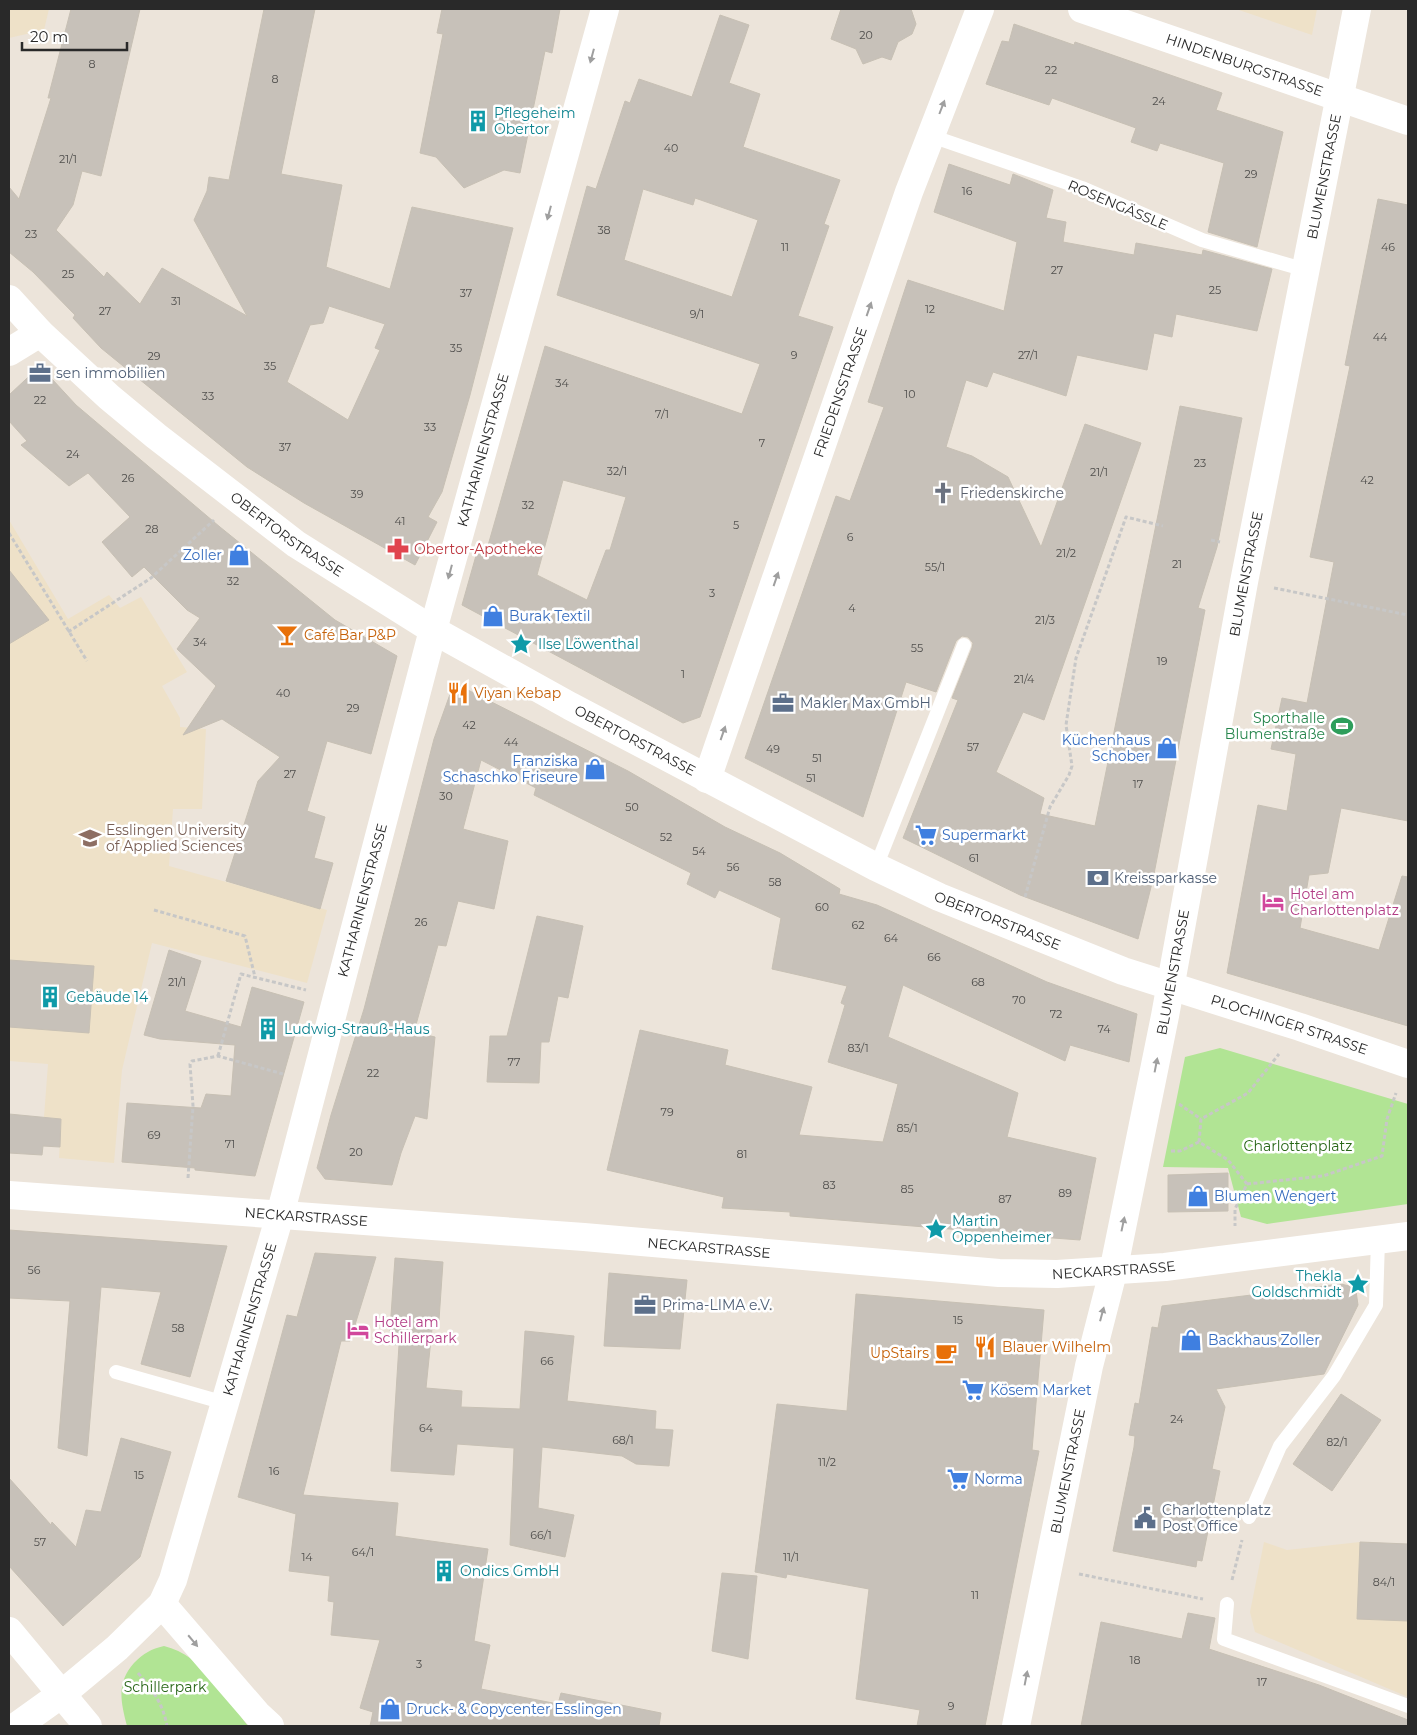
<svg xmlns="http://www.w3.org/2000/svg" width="1417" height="1735" font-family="Montserrat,sans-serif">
	<rect width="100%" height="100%" fill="#ece4da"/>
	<g fill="#eee1c8">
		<path d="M9,9H49L44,30L9,38Z"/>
		<path d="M1236,9H1317L1312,35Z"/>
		<path d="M9,520L68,619L109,595L120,608L141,597L187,672L162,686L180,718V727L206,729L202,809H173L169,866L327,910L307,983L152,943L122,1070L114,1163L59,1158L61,1119L44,1117L48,1064L9,1061Z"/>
		<path d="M1264,1542L1287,1550L1360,1542L1408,1544V1697L1255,1632L1250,1612Z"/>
	</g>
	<g fill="#b1e494">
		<path d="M1220,1048L1408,1104V1204L1267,1224L1241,1217L1228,1168L1163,1167L1185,1057Z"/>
		<path d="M164,1646C204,1656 225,1696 248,1726H127C121,1702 116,1683 134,1663C144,1653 151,1649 164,1646Z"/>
	</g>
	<g fill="#c7c1b9" stroke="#c7c0b4" fill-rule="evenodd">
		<path d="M71,9H140L101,176L82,171L73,205L56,230L104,277L107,272L140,304L162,268L247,316L194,220L207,191L209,177L229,180L264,9H315L281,174L342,185L326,267L390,289L412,207L513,228L470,395L442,492L428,517L437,522L415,565L304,503L247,467L101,348L73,318L75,315L33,272L9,252V187L19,199L51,98H48ZM329,306L385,324L375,348L380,350L348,420L287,382L310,325L323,323Z"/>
		<path d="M442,9H560L552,53L545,51L520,173L504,170L464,188L436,157L420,153L443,34L437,33Z"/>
		<path d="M841,9H911L916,24L912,34L898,42L891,60L882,57L863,64L856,49L831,39Z"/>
		<path d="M720,15L749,25L729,83L760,94L743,147L840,180L824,224L829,226L798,316L833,327L700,717L683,723L462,605L479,545L487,549L545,346L742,414L760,364L557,295L587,186L596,189L625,101L630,103L639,79L692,97ZM643,189L693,205L695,198L758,220L732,297L624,260ZM563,480L626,497L610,550H606L587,600L537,575Z"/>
		<path d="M1014,24L1074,45L1075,42L1222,93L1216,110L1283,132L1257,247L1208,232L1224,163L1160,143L1157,151L1131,142L1136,128L1052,98L1049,105L986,84L1002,41L1009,42Z"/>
		<path d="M949,164L1010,185L1013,174L1053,190L1046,218L1066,222L1063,242L1134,255L1136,243L1202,255L1203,250L1272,269L1257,331L1176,314L1172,337L1154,333L1147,370L1077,355L1066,396L993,372L987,387L966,380L946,447L972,456L1008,477L1041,547L1085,424L1141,443L1044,720L1023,712L996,772L1044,798L1040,814L1095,826L1180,406L1242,418L1217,547L1198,608L1205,610L1153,879L1138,939L1020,895L903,838L958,700L952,698L972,648L973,643L968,637L962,636L956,641L936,692L906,682L863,817L745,758L836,496L850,501L884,407L868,402L908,280L1004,311L1017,242L934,212Z"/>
		<path d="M1378,199L1408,205V821L1341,808L1328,873L1309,875L1300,928L1379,950L1402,876L1408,877V1026L1227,973L1258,805L1287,811L1296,754L1271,749L1282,698L1307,703L1334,562L1310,557L1350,366L1345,365Z"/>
		<path d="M40,366L76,405L220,527L335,620L397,656L371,754L327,741L307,811L325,817L314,858L333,863L320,909L226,881L258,781L280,757L222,719L183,735L216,686L177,649L200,618L187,610L144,567L132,577L102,542L130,517L88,473L69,486L21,445L27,441L9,421V395Z"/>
		<path d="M9,570L49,620L9,644Z"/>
		<path d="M454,683L628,771L725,827L780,853L840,889L839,894L877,905L1047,982L1137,1014L1129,1062L1070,1045L1065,1061L903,985L888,1037L1018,1093L1007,1137L1096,1158L1080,1240L1040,1237L1012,1230L1011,1234L790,1216V1212L722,1208L724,1197L607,1170L640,1030L728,1050L725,1065L812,1087L799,1135L883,1142L898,1084L828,1062L845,1005L841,1003L847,986L772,969L781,918L719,890L715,898L687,884L691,873L534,795L536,788L481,760L463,829L508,841L494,909L458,901L446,946L438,945L414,1032L435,1037L427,1119L415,1116L401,1153L392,1185L325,1179L317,1168L331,1115L364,1009L434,739Z"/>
		<path d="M537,916L583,926L568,998L558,996L549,1042H541L539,1083L487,1082L490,1036H507Z"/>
		<path d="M169,950L201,961L185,1011L241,1027L252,987L304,1002L255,1176L195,1170V1168L122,1162L127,1103L201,1108L206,1094L231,1096L235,1045L160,1039L144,1035Z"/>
		<path d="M9,960L94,966L89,1033L9,1027Z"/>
		<path d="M9,1114L61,1119L60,1147L43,1146L42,1155L9,1153Z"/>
		<path d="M1228,1173V1211L1168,1212V1175Z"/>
		<path d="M9,1230L227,1246L190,1377L141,1364L161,1292L101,1287L87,1456L58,1448L70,1301L9,1298Z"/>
		<path d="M315,1253L376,1257L350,1341H341L303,1495L398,1503L395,1536L488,1549L474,1641L490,1645L481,1689L558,1704L561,1693L661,1713L659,1726H370L373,1712L360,1708L380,1640L331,1635L334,1602L328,1601L330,1576L289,1571L296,1514L238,1497L287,1315L297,1317Z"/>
		<path d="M395,1258L443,1262L439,1320L433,1319L426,1388L462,1391L461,1407L520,1409L525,1331L574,1336L567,1401L656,1411L655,1429L673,1430L669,1466L636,1464L622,1456L542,1447L538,1508L574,1515L565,1557L510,1545L514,1448L457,1444L454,1475L391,1471L399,1345L389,1344Z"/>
		<path d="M609,1273L687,1280L680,1349L604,1346Z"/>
		<path d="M1341,1284L1353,1287L1356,1291L1358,1305L1324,1374L1216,1389L1225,1407L1212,1469L1220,1471L1202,1561L1197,1560L1196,1567L1113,1551L1134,1447L1135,1436L1129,1435L1135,1403L1139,1404L1152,1327L1158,1328L1162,1306Z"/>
		<path d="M856,1294L1044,1310L1032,1450L1039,1451L985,1726H917L920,1710L856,1699L869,1589L787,1574L786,1578L755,1572L777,1404L847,1411Z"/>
		<path d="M1341,1394L1381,1420L1332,1491L1293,1464Z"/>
		<path d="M121,1438L171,1452L140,1557L63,1626L9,1566V1478L51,1525L52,1522L76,1547L86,1510L101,1512Z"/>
		<path d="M1360,1542L1408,1544V1621L1357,1619Z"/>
		<path d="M722,1573L757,1576L748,1659L712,1651Z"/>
		<path d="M1188,1613L1215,1618L1209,1649L1319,1685L1408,1720V1726H1081L1101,1622L1182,1639Z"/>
	</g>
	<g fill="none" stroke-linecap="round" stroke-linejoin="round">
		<g stroke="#c7c7c7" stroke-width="3" stroke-dasharray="4 2.5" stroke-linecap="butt">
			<path d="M9,533L87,661"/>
			<path d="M1211,540L1220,542"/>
			<path d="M1274,588L1408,615"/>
			<path d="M68,632L151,578L214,520"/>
			<path d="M1025,897L1050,807L1069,775L1072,766L1066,725L1076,658L1126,517L1163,526"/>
			<path d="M154,910L245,936L255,977"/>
			<path d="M218,1056L241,974L306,990"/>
			<path d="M1179,1104L1201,1119"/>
			<path d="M1199,1142L1201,1119L1248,1093L1279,1054"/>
			<path d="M1171,1151H1180L1199,1142L1228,1160L1247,1184L1235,1209V1226"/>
			<path d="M188,1178L193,1106L190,1064L192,1061L218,1056L283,1074"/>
			<path d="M1247,1184L1323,1176L1382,1156L1387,1119L1396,1093"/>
			<path d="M1079,1574L1203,1599"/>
			<path d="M1232,1580L1242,1540"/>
			<path d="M138,1673C153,1690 163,1704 167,1726"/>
		</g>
		<g stroke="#fff" stroke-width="14">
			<path d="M931,136L1082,188L1202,240L1306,270"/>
			<path d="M876,867L964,645"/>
			<path d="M116,1372L225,1403"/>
			<path d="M1249,1517L1280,1446L1334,1376L1376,1305L1378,1240"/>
			<path d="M1227,1604L1224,1639L1408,1706"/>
		</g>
		<g stroke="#fff" stroke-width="28">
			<path id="s1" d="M1082,9L1408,121"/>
			<path id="s2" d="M9,299L40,333L109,397L156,436L296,544L433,630L570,706L876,867L939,897L1123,971L1300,1027L1408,1064"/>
			<path d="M9,352L40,333"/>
			<path id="s3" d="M707,779L909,192L980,9"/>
			<path d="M162,1604L257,1714L270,1726"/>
			<path id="s4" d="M17,1726L63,1693L117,1648L162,1604L173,1580L280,1215L433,630L605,9"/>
			<path id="s5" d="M1016,1726L1089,1366L1113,1272L1165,1016L1244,582L1357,9"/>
		</g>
		<g stroke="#fff" stroke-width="28">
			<path id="s6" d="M9,1195L584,1237L999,1273L1057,1274L1165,1267L1408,1236"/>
			<path d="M9,1631L88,1726"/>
		</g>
	</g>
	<defs><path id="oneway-solid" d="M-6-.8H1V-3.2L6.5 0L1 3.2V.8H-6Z" transform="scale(1.25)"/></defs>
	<g fill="#9f9f9f">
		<use href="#oneway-solid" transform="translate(592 56) rotate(105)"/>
		<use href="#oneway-solid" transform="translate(942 107) rotate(-69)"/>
		<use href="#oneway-solid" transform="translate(549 213) rotate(105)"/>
		<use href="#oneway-solid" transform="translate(869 309) rotate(-71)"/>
		<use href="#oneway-solid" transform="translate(450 572) rotate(105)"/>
		<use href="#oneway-solid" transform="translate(776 579) rotate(-71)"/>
		<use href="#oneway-solid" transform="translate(723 733) rotate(-71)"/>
		<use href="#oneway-solid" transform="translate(1156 1065) rotate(-79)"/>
		<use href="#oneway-solid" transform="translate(1123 1224) rotate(-78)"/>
		<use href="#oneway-solid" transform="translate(1102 1314) rotate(-75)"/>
		<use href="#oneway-solid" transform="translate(193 1641) rotate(50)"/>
		<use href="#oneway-solid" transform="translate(1026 1678) rotate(-79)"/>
	</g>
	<defs>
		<g id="building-bare" transform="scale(1.725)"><path d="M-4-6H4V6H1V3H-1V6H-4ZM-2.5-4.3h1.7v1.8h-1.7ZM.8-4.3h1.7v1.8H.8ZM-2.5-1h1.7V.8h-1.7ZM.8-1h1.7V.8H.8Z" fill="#0f9aa8" stroke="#fff" stroke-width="2.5" paint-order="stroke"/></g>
		<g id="office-bare" transform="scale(1.725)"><path d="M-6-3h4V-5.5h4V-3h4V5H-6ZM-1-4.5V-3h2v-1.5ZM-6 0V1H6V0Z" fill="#5c6f8a" stroke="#fff" stroke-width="2.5" paint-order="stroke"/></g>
		<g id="church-bare" transform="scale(1.725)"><path d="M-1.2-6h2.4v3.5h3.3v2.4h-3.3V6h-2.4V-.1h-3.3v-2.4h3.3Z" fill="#6b7280" stroke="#fff" stroke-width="2.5" paint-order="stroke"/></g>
		<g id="pharmacy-bare" transform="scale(1.725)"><path d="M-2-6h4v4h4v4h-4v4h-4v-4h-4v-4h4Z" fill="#e0444e" stroke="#fff" stroke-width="2.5" paint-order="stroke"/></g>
		<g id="shop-bare" transform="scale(1.725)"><path d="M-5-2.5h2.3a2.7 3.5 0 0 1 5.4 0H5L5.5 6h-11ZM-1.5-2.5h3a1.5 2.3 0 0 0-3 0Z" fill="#3f7fe0" stroke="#fff" stroke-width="2.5" paint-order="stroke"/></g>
		<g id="bar-bare" transform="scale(1.725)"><path d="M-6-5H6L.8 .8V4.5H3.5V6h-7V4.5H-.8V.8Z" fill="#e8710a" stroke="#fff" stroke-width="2.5" paint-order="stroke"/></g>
		<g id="sight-bare" transform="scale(1.725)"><path d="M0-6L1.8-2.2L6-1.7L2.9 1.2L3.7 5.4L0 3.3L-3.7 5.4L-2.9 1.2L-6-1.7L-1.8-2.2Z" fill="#0f9aa8" stroke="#fff" stroke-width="2.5" paint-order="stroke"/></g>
		<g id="restaurant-bare" transform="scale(1.725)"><path d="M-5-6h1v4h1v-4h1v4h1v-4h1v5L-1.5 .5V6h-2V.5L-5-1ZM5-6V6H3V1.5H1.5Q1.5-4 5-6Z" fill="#e8710a" stroke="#fff" stroke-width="2.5" paint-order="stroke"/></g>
		<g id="stadium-bare" transform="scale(1.725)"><path d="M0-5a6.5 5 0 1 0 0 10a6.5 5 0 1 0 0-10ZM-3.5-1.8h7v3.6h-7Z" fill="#2e9e5b" stroke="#fff" stroke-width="2.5" paint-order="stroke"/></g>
		<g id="supermarket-bare" transform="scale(1.725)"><path d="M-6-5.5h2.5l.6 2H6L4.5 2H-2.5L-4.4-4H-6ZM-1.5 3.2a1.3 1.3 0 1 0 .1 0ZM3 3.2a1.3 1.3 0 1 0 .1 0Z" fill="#3f7fe0" stroke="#fff" stroke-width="2.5" paint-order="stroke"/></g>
		<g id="university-bare" transform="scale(1.725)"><path d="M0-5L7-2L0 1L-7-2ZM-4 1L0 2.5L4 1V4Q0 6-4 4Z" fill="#8d6e63" stroke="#fff" stroke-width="2.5" paint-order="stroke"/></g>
		<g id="bank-bare" transform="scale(1.725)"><path d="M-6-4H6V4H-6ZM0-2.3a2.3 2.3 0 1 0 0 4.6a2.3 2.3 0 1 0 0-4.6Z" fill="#5c6f8a" stroke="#fff" stroke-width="2.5" paint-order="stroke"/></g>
		<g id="hotel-bare" transform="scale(1.725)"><path d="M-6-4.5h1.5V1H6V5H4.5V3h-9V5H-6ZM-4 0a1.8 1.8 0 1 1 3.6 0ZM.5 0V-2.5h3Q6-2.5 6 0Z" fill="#d1479c" stroke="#fff" stroke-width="2.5" paint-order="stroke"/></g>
		<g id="cafe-bare" transform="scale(1.725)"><path d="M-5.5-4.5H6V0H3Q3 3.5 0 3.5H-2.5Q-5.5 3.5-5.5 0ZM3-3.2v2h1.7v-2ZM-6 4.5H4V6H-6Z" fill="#e8710a" stroke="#fff" stroke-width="2.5" paint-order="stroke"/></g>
		<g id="civic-bare" transform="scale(1.725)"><path d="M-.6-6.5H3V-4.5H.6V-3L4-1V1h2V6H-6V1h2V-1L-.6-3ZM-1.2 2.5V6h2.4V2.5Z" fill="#5c6f8a" stroke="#fff" stroke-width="2.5" paint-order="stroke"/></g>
	</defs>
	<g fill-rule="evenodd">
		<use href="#building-bare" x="478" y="121"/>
		<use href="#office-bare" x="40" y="373"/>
		<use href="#church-bare" x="943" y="493"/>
		<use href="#pharmacy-bare" x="398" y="549"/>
		<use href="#shop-bare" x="239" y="555"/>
		<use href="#shop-bare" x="493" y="616"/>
		<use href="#bar-bare" x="287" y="635"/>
		<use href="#sight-bare" x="521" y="644"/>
		<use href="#restaurant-bare" x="458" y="693"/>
		<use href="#office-bare" x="783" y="703"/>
		<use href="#stadium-bare" x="1342" y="726"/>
		<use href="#shop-bare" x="1167" y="748"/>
		<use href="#shop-bare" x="595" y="769"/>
		<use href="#supermarket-bare" x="926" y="835"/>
		<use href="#university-bare" x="90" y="838"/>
		<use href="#bank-bare" x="1098" y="878"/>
		<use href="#hotel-bare" x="1273" y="902"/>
		<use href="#building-bare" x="50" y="997"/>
		<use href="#building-bare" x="268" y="1029"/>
		<use href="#shop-bare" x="1198" y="1196"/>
		<use href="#sight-bare" x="936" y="1229"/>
		<use href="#sight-bare" x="1358" y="1284"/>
		<use href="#office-bare" x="645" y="1305"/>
		<use href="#hotel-bare" x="358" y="1330"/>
		<use href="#shop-bare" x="1191" y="1340"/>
		<use href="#restaurant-bare" x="985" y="1347"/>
		<use href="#cafe-bare" x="946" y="1353"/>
		<use href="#supermarket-bare" x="973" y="1390"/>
		<use href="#supermarket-bare" x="958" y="1479"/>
		<use href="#civic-bare" x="1145" y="1518"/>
		<use href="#building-bare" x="444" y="1571"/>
		<use href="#shop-bare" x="390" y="1709"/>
	</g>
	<g text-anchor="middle" stroke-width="5" stroke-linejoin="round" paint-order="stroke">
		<g font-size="11" fill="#504f4d">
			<text x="866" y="39">20</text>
			<text x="92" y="68">8</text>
			<text x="1051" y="74">22</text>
			<text x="275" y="83">8</text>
			<text x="1159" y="105">24</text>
			<text x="671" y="152">40</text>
			<text x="68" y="163">21/1</text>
			<text x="1251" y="178">29</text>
			<text x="967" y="195">16</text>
			<text x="604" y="234">38</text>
			<text x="31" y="238">23</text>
			<text x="785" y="251">11</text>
			<text x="1388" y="251">46</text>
			<text x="1057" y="274">27</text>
			<text x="68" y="278">25</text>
			<text x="1215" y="294">25</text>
			<text x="466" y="297">37</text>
			<text x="176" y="305">31</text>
			<text x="930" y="313">12</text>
			<text x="105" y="315">27</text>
			<text x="697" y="318">9/1</text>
			<text x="1380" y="341">44</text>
			<text x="456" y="352">35</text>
			<text x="794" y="359">9</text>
			<text x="1028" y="359">27/1</text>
			<text x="154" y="360">29</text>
			<text x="270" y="370">35</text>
			<text x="562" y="387">34</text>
			<text x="910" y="398">10</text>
			<text x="208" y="400">33</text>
			<text x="40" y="404">22</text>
			<text x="662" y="418">7/1</text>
			<text x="430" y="431">33</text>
			<text x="762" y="447">7</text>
			<text x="285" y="451">37</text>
			<text x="73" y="458">24</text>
			<text x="1200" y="467">23</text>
			<text x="617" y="475">32/1</text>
			<text x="1099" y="476">21/1</text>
			<text x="128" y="482">26</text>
			<text x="1367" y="484">42</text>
			<text x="357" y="498">39</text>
			<text x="528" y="509">32</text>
			<text x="400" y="525">41</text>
			<text x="736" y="529">5</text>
			<text x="152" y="533">28</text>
			<text x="850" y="541">6</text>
			<text x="1066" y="557">21/2</text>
			<text x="1177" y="568">21</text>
			<text x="935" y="571">55/1</text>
			<text x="233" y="585">32</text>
			<text x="712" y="597">3</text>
			<text x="852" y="612">4</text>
			<text x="1045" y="624">21/3</text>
			<text x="200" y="646">34</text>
			<text x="917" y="652">55</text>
			<text x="1162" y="665">19</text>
			<text x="683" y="678">1</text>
			<text x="1024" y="683">21/4</text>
			<text x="283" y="697">40</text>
			<text x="353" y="712">29</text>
			<text x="469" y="729">42</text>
			<text x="511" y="746">44</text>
			<text x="973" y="751">57</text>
			<text x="773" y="753">49</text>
			<text x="817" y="762">51</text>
			<text x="290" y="778">27</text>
			<text x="811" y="782">51</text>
			<text x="1138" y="788">17</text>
			<text x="446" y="800">30</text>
			<text x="632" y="811">50</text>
			<text x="666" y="841">52</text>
			<text x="699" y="855">54</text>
			<text x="974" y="862">61</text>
			<text x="733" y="871">56</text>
			<text x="775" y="886">58</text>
			<text x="822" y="911">60</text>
			<text x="421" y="926">26</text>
			<text x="858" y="929">62</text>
			<text x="891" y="942">64</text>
			<text x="934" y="961">66</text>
			<text x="177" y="986">21/1</text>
			<text x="978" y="986">68</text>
			<text x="1019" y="1004">70</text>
			<text x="1056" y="1018">72</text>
			<text x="1104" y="1033">74</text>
			<text x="858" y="1052">83/1</text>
			<text x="514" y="1066">77</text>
			<text x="373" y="1077">22</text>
			<text x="667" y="1116">79</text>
			<text x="907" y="1132">85/1</text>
			<text x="154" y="1139">69</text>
			<text x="230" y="1148">71</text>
			<text x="356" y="1156">20</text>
			<text x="742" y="1158">81</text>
			<text x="829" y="1189">83</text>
			<text x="907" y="1193">85</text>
			<text x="1065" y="1197">89</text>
			<text x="1005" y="1203">87</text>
			<text x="34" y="1274">56</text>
			<text x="958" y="1324">15</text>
			<text x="178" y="1332">58</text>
			<text x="547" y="1365">66</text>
			<text x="1177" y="1423">24</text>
			<text x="426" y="1432">64</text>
			<text x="623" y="1444">68/1</text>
			<text x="1337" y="1446">82/1</text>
			<text x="827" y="1466">11/2</text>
			<text x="274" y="1475">16</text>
			<text x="139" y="1479">15</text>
			<text x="541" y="1539">66/1</text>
			<text x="40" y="1546">57</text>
			<text x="363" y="1556">64/1</text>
			<text x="307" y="1561">14</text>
			<text x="791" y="1561">11/1</text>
			<text x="1384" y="1586">84/1</text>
			<text x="975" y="1599">11</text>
			<text x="1135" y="1664">18</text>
			<text x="419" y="1668">3</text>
			<text x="1262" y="1686">17</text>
			<text x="951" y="1710">9</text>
		</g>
		<g font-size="14" fill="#292929" stroke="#fff">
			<text dy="5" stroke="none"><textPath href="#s1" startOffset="172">HINDENBURGSTRASSE</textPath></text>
			<text dy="5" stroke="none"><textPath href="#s5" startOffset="1580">BLUMENSTRASSE</textPath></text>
			<text transform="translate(1118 205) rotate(23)" y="5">ROSENGÄSSLE</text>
			<text dy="5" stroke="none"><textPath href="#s3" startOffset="409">FRIEDENSSTRASSE</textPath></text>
			<text dy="5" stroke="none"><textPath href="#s4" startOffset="1388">KATHARINENSTRASSE</textPath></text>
			<text dy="5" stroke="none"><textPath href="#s2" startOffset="365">OBERTORSTRASSE</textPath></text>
			<text dy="5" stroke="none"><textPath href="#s5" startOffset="1175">BLUMENSTRASSE</textPath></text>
			<text dy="5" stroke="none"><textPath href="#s2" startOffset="770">OBERTORSTRASSE</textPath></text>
			<text dy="5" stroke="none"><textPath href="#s4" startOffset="922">KATHARINENSTRASSE</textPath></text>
			<text dy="5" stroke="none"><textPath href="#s2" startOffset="1175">OBERTORSTRASSE</textPath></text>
			<text dy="5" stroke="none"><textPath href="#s5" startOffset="770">BLUMENSTRASSE</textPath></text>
			<text dy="5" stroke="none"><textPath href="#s2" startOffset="1485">PLOCHINGER STRASSE</textPath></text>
			<text dy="5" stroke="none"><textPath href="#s6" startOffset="298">NECKARSTRASSE</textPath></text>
			<text dy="5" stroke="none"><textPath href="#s6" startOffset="702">NECKARSTRASSE</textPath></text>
			<text dy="5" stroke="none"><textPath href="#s6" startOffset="1108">NECKARSTRASSE</textPath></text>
			<text dy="5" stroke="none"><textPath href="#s4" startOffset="488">KATHARINENSTRASSE</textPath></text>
			<text dy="5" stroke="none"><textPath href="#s5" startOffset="260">BLUMENSTRASSE</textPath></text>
		</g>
		<g font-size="14" fill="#0d838f" stroke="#fff" text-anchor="start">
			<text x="494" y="118">Pflegeheim<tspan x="494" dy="16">Obertor</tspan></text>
			<text x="538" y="649">Ilse Löwenthal</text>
			<text x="66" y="1002">Gebäude 14</text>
			<text x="284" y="1034">Ludwig-Strauß-Haus</text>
			<text x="952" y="1226">Martin<tspan x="952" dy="16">Oppenheimer</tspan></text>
			<text x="1342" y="1281" text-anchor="end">Thekla<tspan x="1342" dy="16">Goldschmidt</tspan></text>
			<text x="460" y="1576">Ondics GmbH</text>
		</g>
		<g font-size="14" fill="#4e5e75" stroke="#fff" text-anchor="start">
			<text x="56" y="378">sen immobilien</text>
			<text x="800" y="708">Makler Max GmbH</text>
			<text x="1114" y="883">Kreissparkasse</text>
			<text x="662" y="1310">Prima-LIMA e.V.</text>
			<text x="1162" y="1515">Charlottenplatz<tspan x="1162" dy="16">Post Office</tspan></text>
		</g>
		<g font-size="14" fill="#5b616d" stroke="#fff" text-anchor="start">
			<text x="960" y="498">Friedenskirche</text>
		</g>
		<g font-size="14" fill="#be3a42" stroke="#fff" text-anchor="start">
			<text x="414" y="554">Obertor-Apotheke</text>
		</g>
		<g font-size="14" fill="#366cbe" stroke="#fff" text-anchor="start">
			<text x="222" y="560" text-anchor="end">Zoller</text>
			<text x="509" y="621">Burak Textil</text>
			<text x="1150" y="745" text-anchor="end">Küchenhaus<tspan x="1150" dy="16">Schober</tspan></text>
			<text x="578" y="766" text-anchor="end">Franziska<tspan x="578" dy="16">Schaschko Friseure</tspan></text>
			<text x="942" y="840">Supermarkt</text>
			<text x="1214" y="1201">Blumen Wengert</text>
			<text x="1208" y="1345">Backhaus Zoller</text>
			<text x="990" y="1395">Kösem Market</text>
			<text x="974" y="1484">Norma</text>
			<text x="406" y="1714">Druck- &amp; Copycenter Esslingen</text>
		</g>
		<g font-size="14" fill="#c56008" stroke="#fff" text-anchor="start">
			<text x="304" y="640">Café Bar P&amp;P</text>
			<text x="474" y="698">Viyan Kebap</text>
			<text x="1002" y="1352">Blauer Wilhelm</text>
			<text x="929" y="1358" text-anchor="end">UpStairs</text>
		</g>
		<g font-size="14" fill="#27864d" stroke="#fff" text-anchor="end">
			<text x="1325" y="723">Sporthalle<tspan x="1325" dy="16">Blumenstraße</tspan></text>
		</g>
		<g font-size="14" fill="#785e54" stroke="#fff" text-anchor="start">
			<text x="106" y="835">Esslingen University<tspan x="106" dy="16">of Applied Sciences</tspan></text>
		</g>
		<g font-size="14" fill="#b23c85" stroke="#fff" text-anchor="start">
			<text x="1290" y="899">Hotel am<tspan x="1290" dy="16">Charlottenplatz</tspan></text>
			<text x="374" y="1327">Hotel am<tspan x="374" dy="16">Schillerpark</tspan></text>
		</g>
		<g font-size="14" fill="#296718" stroke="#fff">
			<text x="1298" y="1151">Charlottenplatz</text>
			<text x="165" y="1692">Schillerpark</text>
		</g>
	</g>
	<rect width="1417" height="1735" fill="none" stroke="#292929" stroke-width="20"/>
	<path d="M22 42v8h105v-8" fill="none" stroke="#292929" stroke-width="2.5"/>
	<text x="30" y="42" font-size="15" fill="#292929" stroke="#ffffff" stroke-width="4" paint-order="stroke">20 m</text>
</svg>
